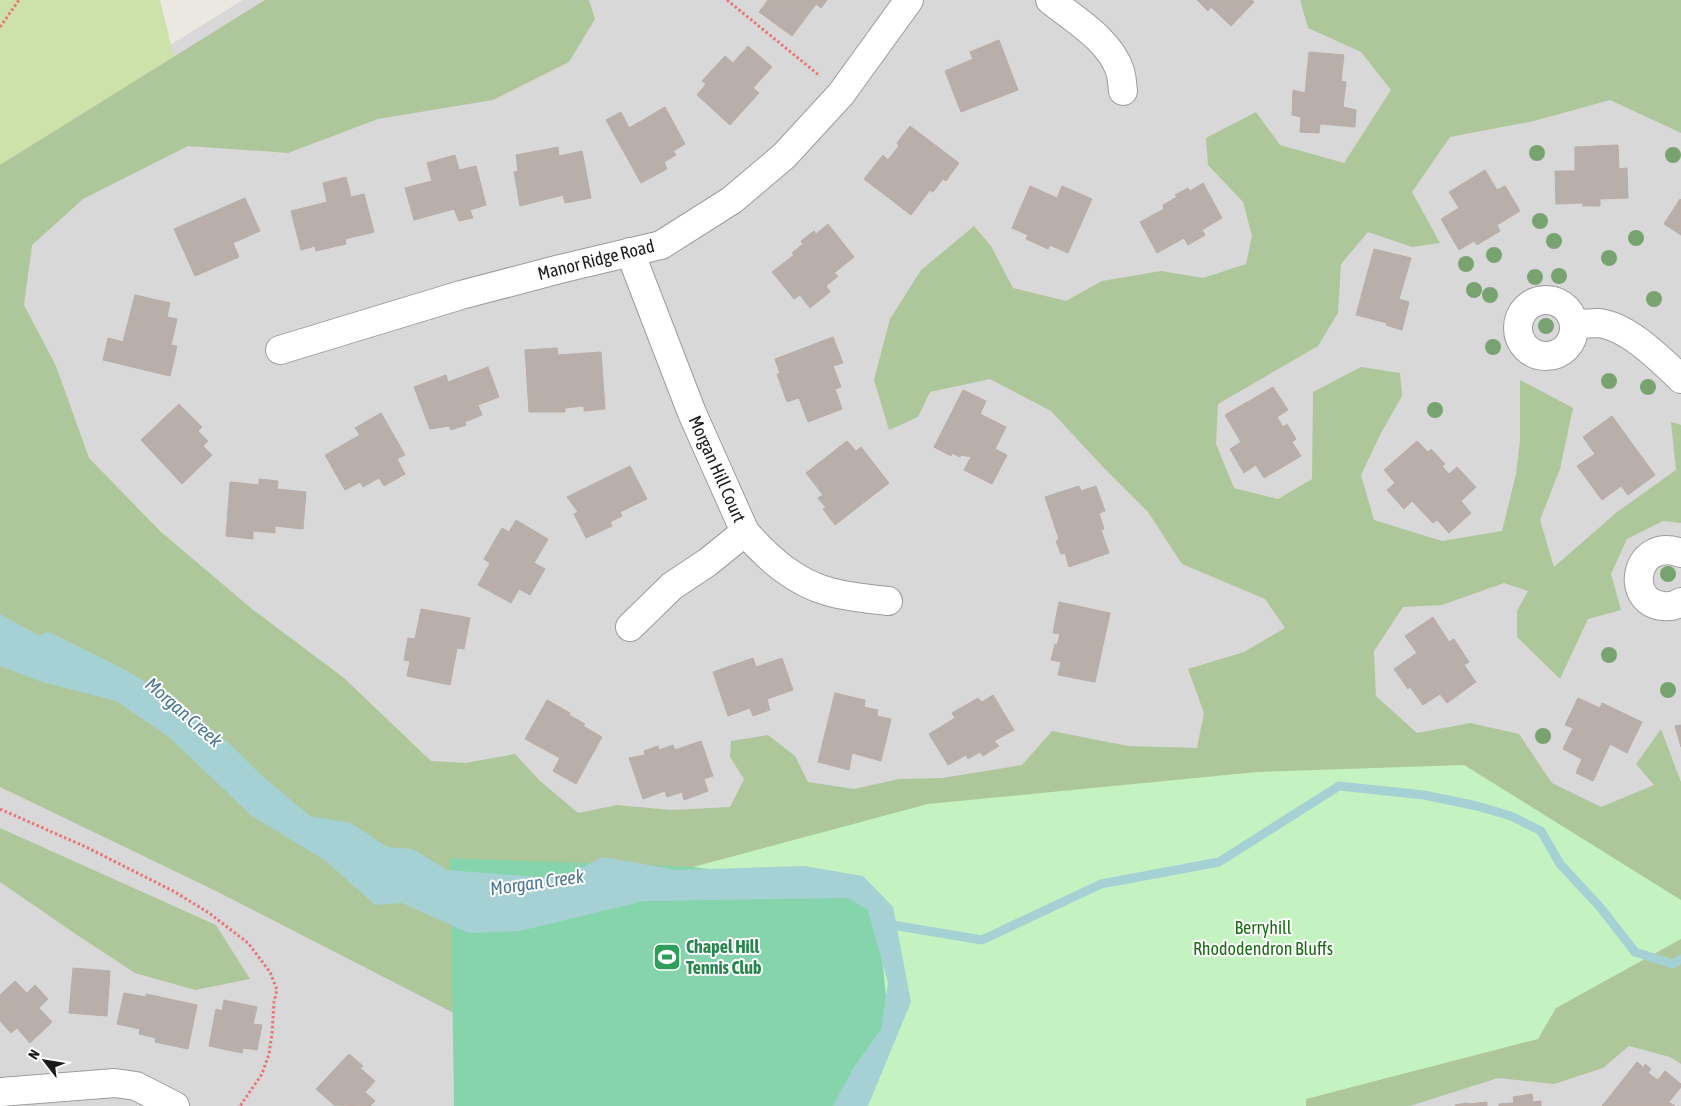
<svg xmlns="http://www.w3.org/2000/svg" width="1681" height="1106" font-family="'Asap Condensed',sans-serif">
	<rect width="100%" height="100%" fill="#ebe7e1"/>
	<g fill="#d9d8d8">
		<path d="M243,0H1681V900L450,858L454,1106H0V150Z"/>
		<path d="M1681,939V1106H1306Z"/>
	</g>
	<path fill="#cde1ab" d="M0,0H160L174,57L0,165Z"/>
	<g fill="#adc79a">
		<path d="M265,0H589L595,19L569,62L493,100L378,119L288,153L188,146L83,199L32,245L24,305L56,366L89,458L160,531L252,609L344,678L431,761L465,763L515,754L539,780L578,813L617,805L671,810L730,807L744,779L730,757L731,741L768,735L795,756L808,782L854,789L899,779L942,778L1022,765L1052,731L1128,746L1197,748L1204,713L1188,669L1244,652L1285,628L1265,599L1182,564L1148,512L1103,467L1051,411L990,379L930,392L918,417L889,430L874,380L890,319L921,270L974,226L991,246L1013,288L1066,301L1102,281L1161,271L1203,278L1246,264L1252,236L1243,202L1208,165L1206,138L1256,112L1280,145L1344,163L1391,90L1361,52L1308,28L1300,0H1681V133L1610,100L1534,121L1450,137L1412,192L1440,243L1412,247L1368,232L1341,264L1338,313L1318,346L1218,404L1216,444L1234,488L1278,499L1312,479L1313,392L1361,367L1400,373L1402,396L1381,433L1361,475L1374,520L1442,541L1502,531L1516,474L1520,441V380L1573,408L1560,469L1540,520L1554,567L1617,512L1676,470L1671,422L1681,425V523L1663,521L1627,539L1611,574L1621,610L1588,619L1560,679L1517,637V611L1528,591L1504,583L1442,605L1403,607L1374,651L1376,696L1417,733L1470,723L1519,734L1552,783L1601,807L1654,785L1636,764L1661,729L1681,782V1064L1670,1057L1629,1046L1603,1068L1554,1084L1498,1078L1410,1106H494L481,1027L214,890L0,787V165Z"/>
		<path d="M0,828L216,925L250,979L195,990L135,973L77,935L0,882Z"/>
	</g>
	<path fill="#c4f3c1" d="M1464,765L1681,900V939L1556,1008L1538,1039L1306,1099V1106H849L693,867L928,804L1257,772Z"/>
	<path fill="#86d4ab" d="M450,858L693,867L846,885L877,907L887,1006L878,1053L849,1106H454Z"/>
	<path fill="#a5d1d5" d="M0,614L38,635L49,632L120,667L178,701L234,748L260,774L310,816L351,823L387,847L413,849L447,870L560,879L603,857L676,870L804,866L863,876L893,907L911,1002L868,1106H833L852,1070L881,1029L888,983L868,910L848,898L644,901L520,931L469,933L402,903L375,905L326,861L252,816L169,737L116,701L42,682L0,666Z"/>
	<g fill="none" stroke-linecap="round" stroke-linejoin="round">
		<path stroke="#a5d1d5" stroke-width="9" d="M886,924L982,940L1101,884L1219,862L1339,786L1424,795L1477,806L1511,816L1541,831L1560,864L1600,907L1635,952L1673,964L1681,959"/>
	</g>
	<g fill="#b8afab" stroke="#bbaca5">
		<path d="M768,0H827L821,8L816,4L792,36L759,12Z"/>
		<path d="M1197,0H1252L1254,2L1231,26L1211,7L1208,11Z"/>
		<path d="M999,40L1018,90L961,112L945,71L973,59L970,52Z"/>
		<path d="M748,46L772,67L753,88L759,93L730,125L697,95L706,84L702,81L725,56L733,63Z"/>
		<path d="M1309,52L1344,55L1341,81L1346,82L1343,107L1356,110L1355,127L1320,124L1319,133L1300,132L1301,117L1292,115L1293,90L1305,93Z"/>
		<path d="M665,107L685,144L673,151L676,155L664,162L667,169L641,183L606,120L621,112L629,128Z"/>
		<path d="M910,126L959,163L946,181L943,179L933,192L930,190L911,215L864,179L883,155L888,160L899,146L897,143Z"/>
		<path d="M1618,145L1619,169L1627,168L1628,198L1600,199V206H1583V203L1556,204L1555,171H1575V147Z"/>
		<path d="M558,147L559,156L582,151L591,198L565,203L563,195L520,206L514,172L518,171L516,155Z"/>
		<path d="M455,155L459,170L476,166L486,205L470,210L473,218L459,221L454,209L414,220L405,188L432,181L427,163Z"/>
		<path d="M1485,170L1497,190L1505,186L1520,211L1497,225L1500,231L1477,245L1474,241L1459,250L1441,219L1459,208L1449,192Z"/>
		<path d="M346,177L351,197L364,194L374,232L345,239L346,244L316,251L315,246L301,250L291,211L327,202L323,183Z"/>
		<path d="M1203,183L1222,218L1202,230L1205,235L1188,245L1184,238L1157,253L1140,222L1164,209L1163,205L1177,197L1175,195L1188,188L1190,191Z"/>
		<path d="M1030,186L1057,198L1062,186L1092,199L1068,253L1050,245L1048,249L1026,239L1028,235L1012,228Z"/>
		<path d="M245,198L260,231L233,243L239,257L195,276L174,229Z"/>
		<path d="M1680,199L1681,200V235L1664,224Z"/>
		<path d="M828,224L854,257L834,273L838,276L826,286L830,292L810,308L800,295L794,299L772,272L794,255L792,253L803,244L801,241L814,231L816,234Z"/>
		<path d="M1374,249L1411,258L1399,299L1409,302L1402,330L1386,325L1387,323L1356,315Z"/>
		<path d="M135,295L170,303L167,317L177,319L171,345L177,346L170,376L103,360L108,338L123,342Z"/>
		<path d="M833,337L843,363L833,366L841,387L835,389L842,409L808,422L799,398L787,402L777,374H780L775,359Z"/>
		<path d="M557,348L558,355L601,352L605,409L584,411V406L565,408V412H529L525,350Z"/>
		<path d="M488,367L499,397L478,405L482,415L465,422L466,425L451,430L449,426L430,429L414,387L446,375L448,382Z"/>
		<path d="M1273,387L1288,410L1277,417L1283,427L1287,424L1296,439L1292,442L1301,456L1264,478L1256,465L1244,473L1230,449L1241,442L1225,415Z"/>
		<path d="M963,390L986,401L980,414L1006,427L995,449L1007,455L992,484L964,470L971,457L961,455L960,457L952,453L951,456L934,447Z"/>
		<path d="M179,404L202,427L198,431L208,441L203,446L212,455L182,484L141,440Z"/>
		<path d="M381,413L405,455L397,459L405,474L384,486L379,478L363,487L360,482L345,490L325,455L360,435L355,428Z"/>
		<path d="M1612,416L1655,475L1628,495L1621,486L1602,500L1577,466L1595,454L1583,437Z"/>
		<path d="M847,441L856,451L861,447L889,483L835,525L823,509L826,508L818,498L823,495L806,473Z"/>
		<path d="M1417,441L1428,452L1431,449L1445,464L1442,466L1449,474L1457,467L1476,487L1461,501L1471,513L1449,533L1437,520L1433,523L1412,501L1404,509L1387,490L1395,483L1384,470Z"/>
		<path d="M630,466L647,499L620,512L622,516L610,522L612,526L586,538L574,514L578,512L567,497Z"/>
		<path d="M259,479L278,481L277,489L306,492L303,529L275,526V533L253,531V539L226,536L230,482L259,485Z"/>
		<path d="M1079,486L1081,491L1096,486L1105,511L1099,513L1104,529L1101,530L1109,553L1069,567L1065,553L1061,554L1056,541L1059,539L1045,497Z"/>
		<path d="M516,520L548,539L534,563L545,569L530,595L519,589L511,603L478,585L490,563L484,559L502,528L509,532Z"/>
		<path d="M1059,602L1110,613L1095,682L1058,675L1061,662L1051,660L1055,644L1057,645L1060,634L1053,633Z"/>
		<path d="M421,609L470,618L464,649L457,648L450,685L407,676L410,661L404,660L408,638L415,639Z"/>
		<path d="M1433,617L1449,642L1454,639L1469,662L1464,665L1476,682L1447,703L1440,694L1423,705L1410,687L1408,689L1394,669L1417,653L1405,636Z"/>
		<path d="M753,658L756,667L782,658L793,690L767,699L770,710L753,716L750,708L728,716L713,672Z"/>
		<path d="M835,693L865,700L864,707L878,710L877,716L891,719L881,761L852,753L849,770L818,762Z"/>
		<path d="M993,695L1014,730L994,741L999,746L983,756L980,752L968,759L966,755L948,765L929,734L955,718L952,713L978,698L982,702Z"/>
		<path d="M1578,698L1600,708L1602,703L1642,722L1627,753L1610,744L1593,781L1576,773L1582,759L1563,749L1573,728L1565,725Z"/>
		<path d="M547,700L570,713L569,715L585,724L583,726L602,737L576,784L553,771L560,758L525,739Z"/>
		<path d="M1681,725V747L1675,726Z"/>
		<path d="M701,741L713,776L704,779L708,791L684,800L682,792L667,797L665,791L643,799L629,758L645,755L644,751L658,746L659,750L673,745L675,750Z"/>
		<path d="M73,968L110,971L107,1016L69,1013Z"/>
		<path d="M15,981L27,993L35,985L48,999L39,1008L52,1022L30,1043L17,1028L11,1033L0,1021V995Z"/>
		<path d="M124,993L146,997V994L197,1005L188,1049L155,1042L156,1038L139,1034L140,1029L117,1024Z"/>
		<path d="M224,1000L257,1007L253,1024L262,1025L257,1050L243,1048L242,1053L209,1046L216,1009L222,1011Z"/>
		<path d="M349,1054L363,1066L360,1068L375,1081L365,1092L375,1101L370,1106L334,1105L316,1089Z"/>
		<path d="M1637,1062L1644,1068L1645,1064L1651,1069L1648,1073L1658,1080L1665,1071L1681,1084V1087L1669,1102L1675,1106H1602Z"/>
		<path d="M1532,1094L1533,1102L1541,1101V1106H1499V1104L1514,1103L1513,1097Z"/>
		<path d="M1487,1102V1106H1455V1105L1468,1103V1104Z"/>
	</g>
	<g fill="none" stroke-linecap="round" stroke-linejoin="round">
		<g stroke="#9c9c9c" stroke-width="30">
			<g id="minor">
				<path d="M1050,0C1074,19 1110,40 1120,71C1122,77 1122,84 1123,91"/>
				<path d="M630,252L692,413L745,532C768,558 795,583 830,592C848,597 869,599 888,601"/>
				<circle cx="1546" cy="328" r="28"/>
				<path d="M1575,325C1582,324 1591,323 1598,323C1628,326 1660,359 1681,379"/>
				<path d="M280,350L461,295L560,269L661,245L732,200L784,156L841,94L909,0"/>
				<path d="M1681,553C1635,536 1623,602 1663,606C1669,607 1675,606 1681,602"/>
				<path d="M630,627L672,586L708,562L745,532"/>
				<path d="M0,1092L115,1083L136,1086L175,1106"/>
			</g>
		</g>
		<g stroke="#eb7377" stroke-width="3" stroke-dasharray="2.5 2.5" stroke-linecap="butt">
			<path d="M727,0L820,76"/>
			<path d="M0,27L19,0"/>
			<path d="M0,809L88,848L175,892L209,913L248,943L270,972L277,990L274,1002L272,1033L269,1054L262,1074L240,1106"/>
		</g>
		<use href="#minor" stroke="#fff" stroke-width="28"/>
	</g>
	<g fill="#78a371">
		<circle cx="1537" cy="153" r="8"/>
		<circle cx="1673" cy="155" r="8"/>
		<circle cx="1540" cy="221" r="8"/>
		<circle cx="1636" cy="238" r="8"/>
		<circle cx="1554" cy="241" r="8"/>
		<circle cx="1494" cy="255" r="8"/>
		<circle cx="1609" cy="258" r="8"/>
		<circle cx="1466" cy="264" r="8"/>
		<circle cx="1559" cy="276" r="8"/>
		<circle cx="1535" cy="277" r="8"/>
		<circle cx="1474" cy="290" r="8"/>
		<circle cx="1490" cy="295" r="8"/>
		<circle cx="1654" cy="299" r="8"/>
		<circle cx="1546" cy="326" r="8"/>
		<circle cx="1493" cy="347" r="8"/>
		<circle cx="1609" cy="381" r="8"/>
		<circle cx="1648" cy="387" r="8"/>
		<circle cx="1435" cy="410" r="8"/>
		<circle cx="1668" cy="574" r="8"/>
		<circle cx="1609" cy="655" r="8"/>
		<circle cx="1668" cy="690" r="8"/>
		<circle cx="1543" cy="736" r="8"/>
	</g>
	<defs>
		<g id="stadium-square" transform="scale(1.4375)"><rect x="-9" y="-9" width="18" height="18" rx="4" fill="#2e9e5b" stroke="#fff"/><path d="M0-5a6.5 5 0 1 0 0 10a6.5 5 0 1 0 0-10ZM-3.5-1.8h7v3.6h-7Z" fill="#fff"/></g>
	</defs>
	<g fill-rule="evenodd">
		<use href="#stadium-square" x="667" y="957"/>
	</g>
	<g text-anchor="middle" stroke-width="4" stroke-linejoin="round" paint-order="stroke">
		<g font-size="18" fill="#1b1b1b" stroke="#fff">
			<text transform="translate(596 260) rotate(-14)" y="6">Manor Ridge Road</text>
			<text transform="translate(717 469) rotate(66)" y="6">Morgan Hill Court</text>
		</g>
		<g font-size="18" fill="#1a6c15" stroke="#fff">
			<text x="1263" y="934">Berryhill<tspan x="1263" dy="21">Rhododendron Bluffs</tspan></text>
		</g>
		<g font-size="18" font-weight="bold" fill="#27864d" stroke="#fff" text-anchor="start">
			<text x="686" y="953">Chapel Hill<tspan x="686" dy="21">Tennis Club</tspan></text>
		</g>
		<g font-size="19" font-style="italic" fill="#4c7892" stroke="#fff">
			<text transform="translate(184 712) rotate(41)" y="7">Morgan Creek</text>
			<text transform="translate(537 882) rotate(-8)" y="7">Morgan Creek</text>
		</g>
	</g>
	<g transform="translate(45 1061) rotate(301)" stroke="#ffffff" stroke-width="4" paint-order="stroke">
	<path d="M0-4L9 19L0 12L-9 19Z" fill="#1b1b1b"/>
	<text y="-8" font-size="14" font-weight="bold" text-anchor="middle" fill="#1b1b1b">N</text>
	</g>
</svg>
